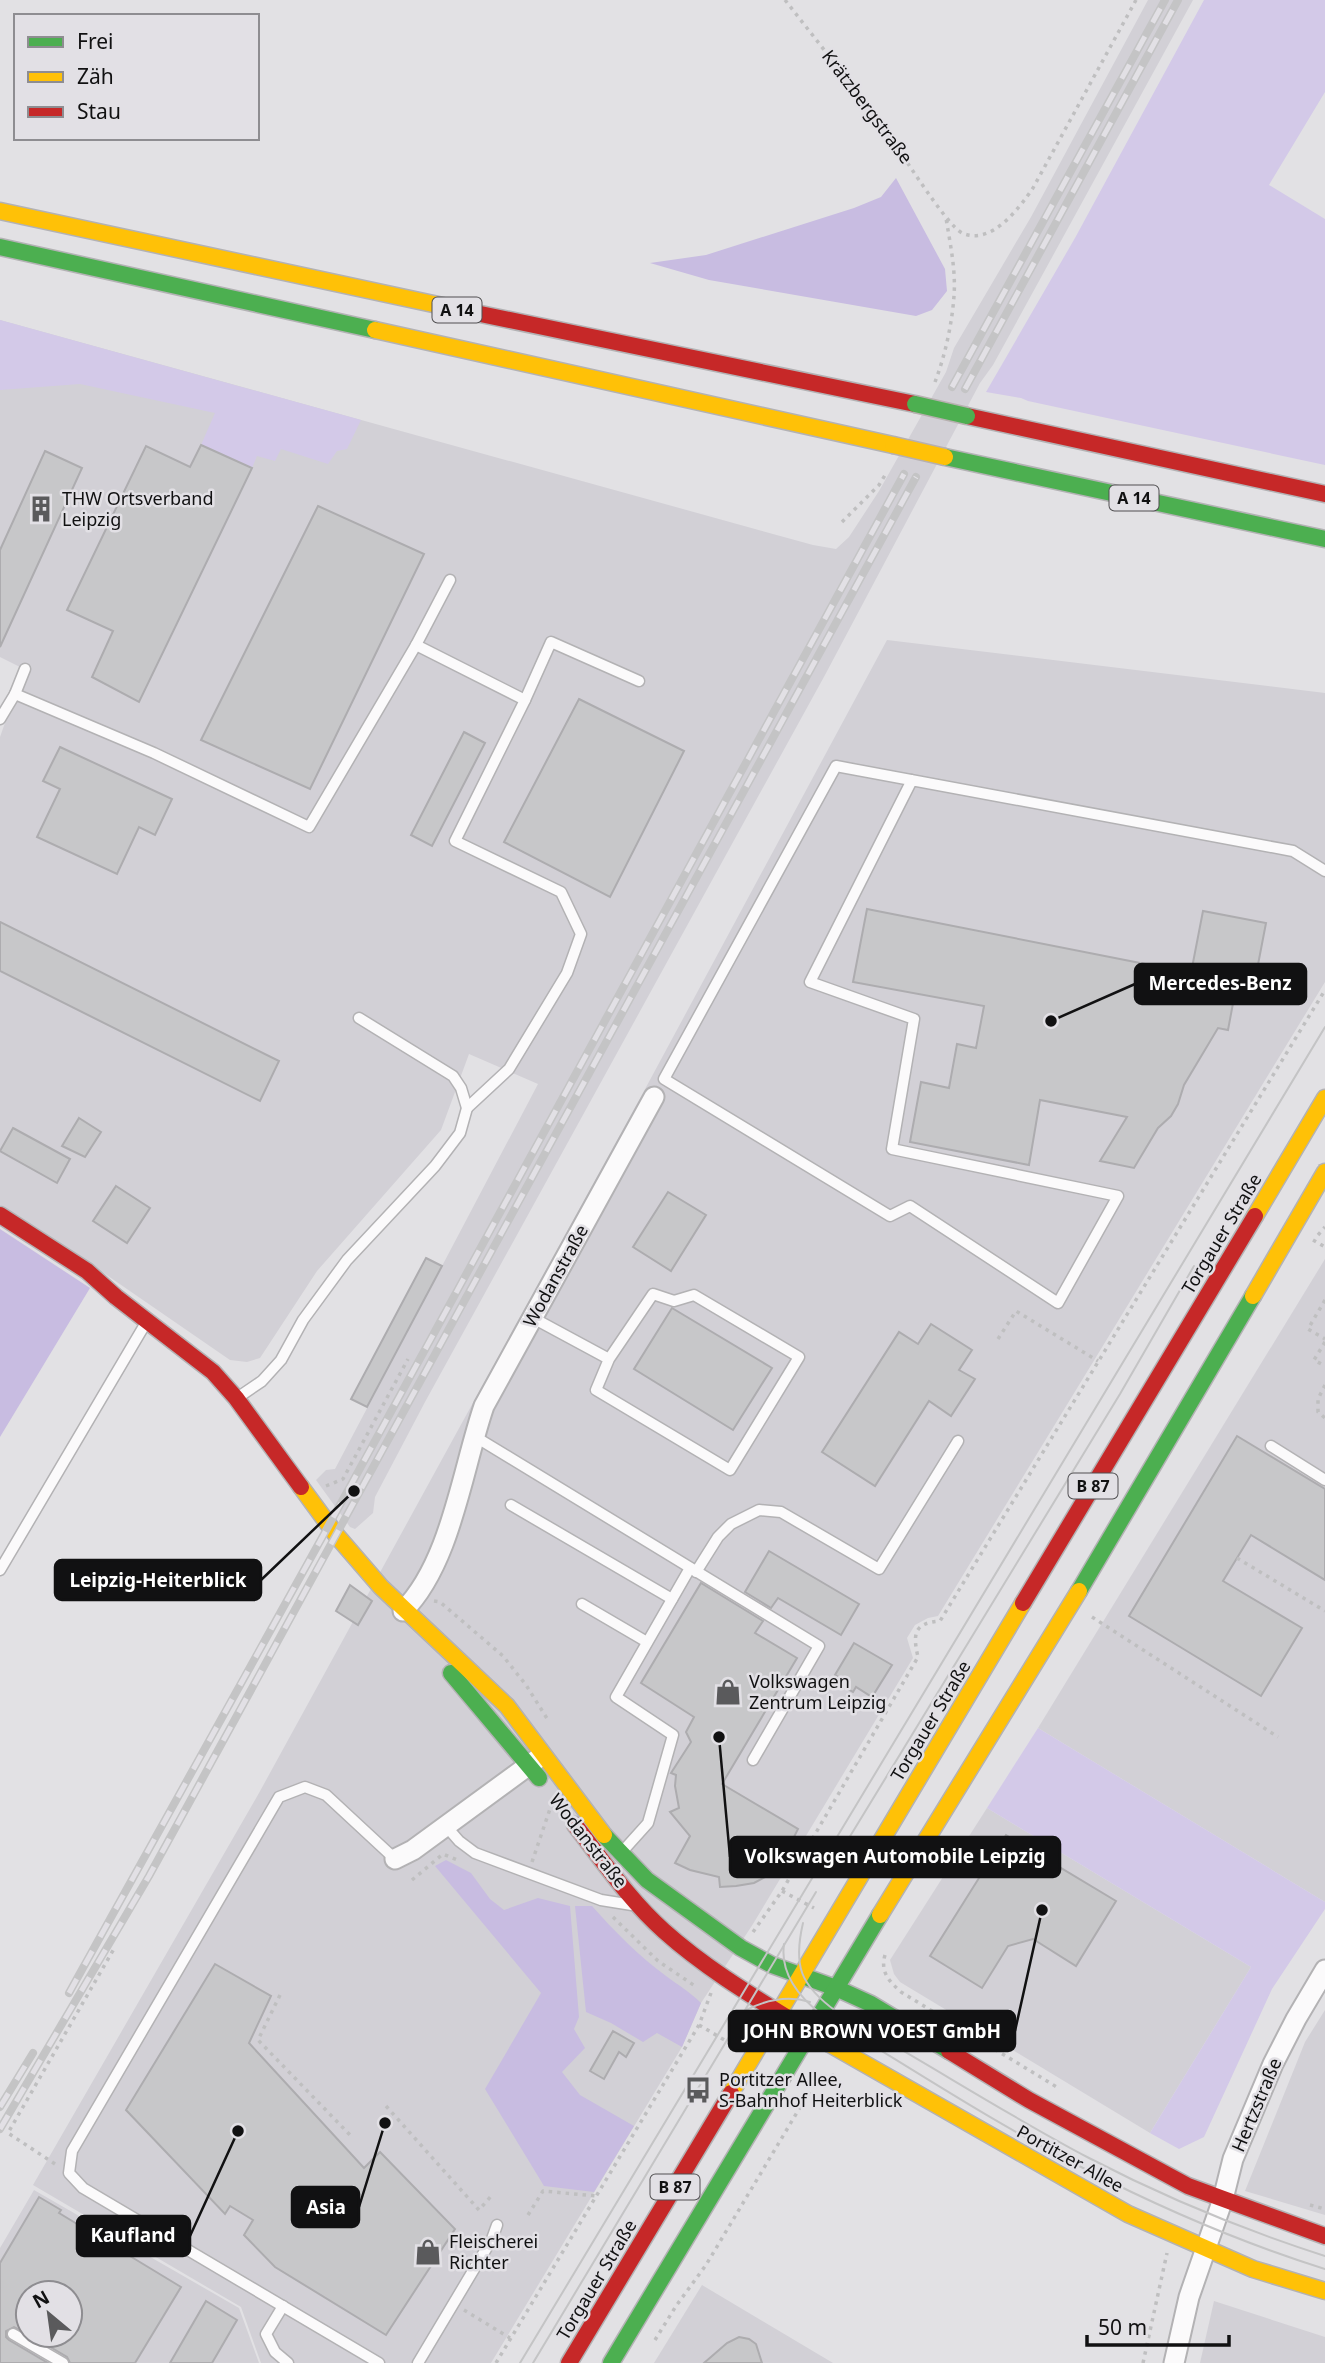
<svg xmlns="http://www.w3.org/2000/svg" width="1325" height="2363" font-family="'Noto Sans',sans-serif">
	<rect width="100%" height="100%" fill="#e2e1e4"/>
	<g fill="#d2d0d6" fill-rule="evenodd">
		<path d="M1148,0H1193L993,365L980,383L825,675L425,1402L375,1497L373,1513L355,1529L350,1527L316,1480L326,1470L335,1469L538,1084L469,1054L441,1130L317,1271L260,1358L247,1362L230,1360L66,1247L0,1205V737L24,669L0,657V320L813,545L836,549L849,537L879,491L946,372L954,348L1031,217Z"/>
		<path d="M887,640L1325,693V982L938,1616L928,1618L915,1625L907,1638L913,1658L753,1924L701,2003L682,2047L491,2363H261L241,2307L33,2185L259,1793L644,1091Z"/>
		<path d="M1325,1259V1902L1038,1728Z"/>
		<path d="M987,1808L1251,1967L1150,2133L900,1982L894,1974L890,1960Z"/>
		<path d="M1325,2010V2215L1245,2191L1305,2042Z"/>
		<path d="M34,2190L239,2308L259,2363H0V2248ZM28,2293H70V2335H28Z"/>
		<path d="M702,2285L833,2363H654Z"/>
		<path d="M1214,2301L1325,2337V2363H1200Z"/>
	</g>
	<g fill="#d3c9e8">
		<path d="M1204,0H1325V92L1269,185L1325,219V465L1028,401L1021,398L986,392L1075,238Z"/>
		<path d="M0,320L361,420L347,449L337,451L328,464L281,449L275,461L257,456L252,468L201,445L215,413L80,384L0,390Z"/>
		<path d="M1038,1728L1325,1902V1909L1272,1989L1204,2137L1179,2149L1150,2133L1251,1967L987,1808Z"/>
	</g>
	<g fill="#c8bce1">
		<path d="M896,178L945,269L947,291L932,310L916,316L709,280L650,263L706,255L854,208L881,197Z"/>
		<path d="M0,1229L90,1288L0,1437Z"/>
		<path d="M446,1860L471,1873L490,1899L504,1910L538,1898L570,1906L579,2017L574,2029L585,2048L562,2072L580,2095L634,2126L594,2192L544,2186L485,2089L541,1993L435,1866Z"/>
		<path d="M575,1906H592C614,1931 639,1956 666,1976C678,1985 690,1992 701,2003L682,2047L657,2033L643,2042L611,2023L586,2012Z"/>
	</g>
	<g fill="#c7c7c9" stroke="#adacaf" stroke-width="2">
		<path d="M201,445L252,468L139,702L92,677L113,631L67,610L146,446L190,467Z"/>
		<path d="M45,451L82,468L0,647V550Z"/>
		<path d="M318,506L424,554L310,789L201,740Z"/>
		<path d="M579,699L684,751L610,897L504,842Z"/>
		<path d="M464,732L485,743L432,846L411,835Z"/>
		<path d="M60,747L172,799L155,835L139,827L117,874L37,837L60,789L43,781Z"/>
		<path d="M867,909L1191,973L1203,911L1266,923L1251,1001L1234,998L1228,1030L1218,1028L1184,1085L1178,1104L1171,1116L1158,1128L1134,1168L1100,1161L1127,1117L1040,1100L1029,1165L910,1142L921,1082L949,1088L957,1044L976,1048L984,1006L853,982Z"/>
		<path d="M0,922L279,1061L260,1101L0,971Z"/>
		<path d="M79,1118L101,1132L85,1157L62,1146Z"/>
		<path d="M13,1128L70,1159L57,1183L0,1151Z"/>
		<path d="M116,1186L150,1208L127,1243L93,1221Z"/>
		<path d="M668,1192L706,1215L671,1271L633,1247Z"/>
		<path d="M426,1258L442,1266L367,1407L351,1399Z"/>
		<path d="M672,1308L772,1368L733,1430L634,1369Z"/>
		<path d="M931,1324L972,1350L959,1370L975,1379L951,1416L929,1401L875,1486L822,1452L899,1332L918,1344Z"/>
		<path d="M1237,1436L1325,1489V1580L1251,1535L1223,1581L1302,1628L1261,1696L1129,1616Z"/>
		<path d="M769,1551L859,1604L841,1635L778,1598L771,1608L745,1592Z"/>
		<path d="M701,1583L763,1621L755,1633L797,1658L722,1784L798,1829L791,1843L779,1857L765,1866L769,1875L754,1883L736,1886L720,1887L719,1877L690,1870L675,1863L690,1836L670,1812L679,1808L675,1786L676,1775L671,1773L691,1742L686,1732L694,1717L641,1683Z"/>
		<path d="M350,1585L372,1601L358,1625L336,1611Z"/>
		<path d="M854,1643L892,1665L872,1697L856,1687L853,1692L840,1685L844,1680L835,1675Z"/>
		<path d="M1006,1835L1116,1901L1076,1966L1033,1939L1008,1946L982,1988L930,1956Z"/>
		<path d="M215,1964L271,1996L249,2043L364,2168L380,2152L455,2229L386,2335L275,2267L244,2235L253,2220L230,2206L225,2214L126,2110Z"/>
		<path d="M613,2031L634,2043L626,2057L619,2052L604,2079L590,2071Z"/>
		<path d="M39,2197L61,2210L59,2213L181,2287L135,2363H70L67,2357L30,2335H70V2293H28V2334L14,2327L6,2331V2337L9,2340L48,2363H0V2263Z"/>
		<path d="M206,2301L237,2320L212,2363H170Z"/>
		<path d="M739,2337L749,2339L756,2344L762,2363H704L727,2343Z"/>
	</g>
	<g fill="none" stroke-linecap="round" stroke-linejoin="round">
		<g stroke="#b3b2b4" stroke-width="13">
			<g id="lane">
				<path d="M416,645L450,580"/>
				<path d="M15,694L25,669"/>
				<path d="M525,700L551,642L639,681"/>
				<path d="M0,719L15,694L154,753L309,827L416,645L525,700L455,841L561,892L581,934L567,973L509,1069L467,1108"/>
				<path d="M912,780L810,982L914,1019L892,1149L1118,1196L1058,1303L910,1206L890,1216L664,1079L836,766L1293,851L1325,871"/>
				<path d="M533,1318L609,1359L596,1390L730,1470L799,1357L694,1295L674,1301L653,1294L609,1359"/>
				<path d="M237,1398L262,1381L281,1360L303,1320L347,1260L435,1166L460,1133L467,1108L461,1088L453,1076L359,1018"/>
				<path d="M474,1436L819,1646L753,1760"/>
				<path d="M1271,1446L1325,1480"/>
				<path d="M511,1505L672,1599"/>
				<path d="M0,1570L147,1321"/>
				<path d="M696,1572L718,1537L731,1524L759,1510L781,1512L879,1569L958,1441"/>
				<path d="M582,1604L647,1642"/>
				<path d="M446,1826L459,1841L475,1853L601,1900L632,1905"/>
				<path d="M621,1853L648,1823L673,1735L616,1697L690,1568"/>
				<path d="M283,2306L266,2334L275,2352L288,2363"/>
				<path d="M13,2334L63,2363"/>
				<path d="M379,2363L83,2188L69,2173L72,2151L279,1797L305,1787L326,1795L395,1859"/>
				<path d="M418,2363L492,2239L497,2225"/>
			</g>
		</g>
		<g stroke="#b3b2b4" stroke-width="23">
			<g id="street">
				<path d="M403,1611C451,1563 462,1470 484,1406L654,1097"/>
				<path d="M395,1859L413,1850L540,1757"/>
				<path d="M1174,2363L1189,2297L1223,2199L1233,2159L1273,2064L1296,2019L1325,1970"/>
			</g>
		</g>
		<g stroke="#b3b2b4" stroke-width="19">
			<g id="fast">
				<path d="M0,247L375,330"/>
				<path d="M945,457L1325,539"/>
				<path d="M1079,1591L1253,1296"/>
				<path d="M451,1673L539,1778"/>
				<path d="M604,1835L647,1880L741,1948L772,1965L836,1988L871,2004L949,2051"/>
				<path d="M611,2363L880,1915"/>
			</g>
		</g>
		<g stroke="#b3b2b4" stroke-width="19">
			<g id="slow">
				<path d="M0,211L466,311"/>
				<path d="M375,330L893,445"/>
				<path d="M1255,1216L1325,1098"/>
				<path d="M1253,1296L1325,1172"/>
				<path d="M301,1487L337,1536L381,1587L507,1706L604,1835"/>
				<path d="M880,1915L1079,1591"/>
				<path d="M828,2043L1128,2214L1253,2269L1325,2291"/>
				<path d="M731,2093L1023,1603"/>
			</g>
		</g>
		<g stroke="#b3b2b4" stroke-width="19">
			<g id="jam">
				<path d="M466,311L915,404"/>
				<path d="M967,416L1325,494"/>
				<path d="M0,1215L87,1271L116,1297L213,1372L236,1398L301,1487"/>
				<path d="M1023,1603L1255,1216"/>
				<path d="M575,1825C603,1861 630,1901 664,1931C713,1975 773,2008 828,2043"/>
				<path d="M949,2051L1029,2100L1188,2186L1325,2236"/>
				<path d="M569,2363L731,2093"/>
			</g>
		</g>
		<g stroke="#bfbfc0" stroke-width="3.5" stroke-dasharray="3.5 5" stroke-linecap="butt">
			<path d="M785,0C818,42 851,84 883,126C897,146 946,225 962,233C992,246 1019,208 1033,188L1136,0"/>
			<path d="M935,382C945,356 952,324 954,296C956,270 950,243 946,218"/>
			<path d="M842,522L879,485L887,472"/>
			<path d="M1318,1235L1325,1227"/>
			<path d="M1313,1240L1325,1247"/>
			<path d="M1325,1300L1308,1329L1325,1339"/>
			<path d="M998,1339L1016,1311L1098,1361"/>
			<path d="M1325,1342L1314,1360L1325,1366"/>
			<path d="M1325,1385L1318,1399V1412L1325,1418"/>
			<path d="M326,1486L343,1479L408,1359"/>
			<path d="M1237,1558L1325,1611"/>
			<path d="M434,1601L440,1602L503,1656L526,1685L548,1720"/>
			<path d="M1092,1617L1278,1737"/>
			<path d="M532,1862L552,1803"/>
			<path d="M412,1880L443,1854L460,1861"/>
			<path d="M782,1891L814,1908"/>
			<path d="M613,1917L658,1961L695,1986"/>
			<path d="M753,1932L782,1891L918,1657C913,1635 913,1623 940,1621L1325,990"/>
			<path d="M885,1955C880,1972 889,1981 901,1992L1060,2089"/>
			<path d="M280,1995L258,2040L351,2136"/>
			<path d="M699,2025L733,2045"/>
			<path d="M386,2106L479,2210L493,2194"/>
			<path d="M55,2164L8,2133L115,1947"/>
			<path d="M1310,2205L1325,2209"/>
			<path d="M528,2215L543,2191L596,2196"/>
			<path d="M464,2310L510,2338"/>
			<path d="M655,2340L676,2306L706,2265L817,2079L834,2075"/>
			<path d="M496,2363L699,2025L711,1993"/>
			<path d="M1143,2363L1167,2253"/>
		</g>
		<use href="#lane" stroke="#fbfafb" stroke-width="10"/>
		<use href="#street" stroke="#fbfafb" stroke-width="19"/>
		<use href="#fast" stroke="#4caf50" stroke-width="16"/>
		<use href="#slow" stroke="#ffc107" stroke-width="16"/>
		<use href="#jam" stroke="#c62828" stroke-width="16"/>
		<g stroke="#c4c4c5" stroke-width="2">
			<path d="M849,1838L1120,1394L1194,1266"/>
			<path d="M803,1923C793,1966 800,1985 837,2012"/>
			<path d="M784,1944C780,1973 799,1997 821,2014C908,2066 993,2123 1083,2168C1161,2208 1242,2243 1325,2269"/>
			<path d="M746,2010C766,2000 788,1995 810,2002"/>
			<path d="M848,2019C929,2064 1007,2115 1089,2158C1164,2197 1244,2230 1325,2256"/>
			<path d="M733,2038C755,2009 791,2010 823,2018"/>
			<path d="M520,2363L1325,1027"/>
			<path d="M533,2363L816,1892"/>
		</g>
		<g stroke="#c4c4c5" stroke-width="8">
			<g id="rail">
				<path d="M952,387L1165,0"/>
				<path d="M965,389L1178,0"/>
				<path d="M69,1993L329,1525L904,474"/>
				<path d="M0,2107L33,2053"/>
				<path d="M0,2129L149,1876L916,477"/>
			</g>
		</g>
		<use href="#rail" stroke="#e2e0e5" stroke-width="5" stroke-dasharray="16" stroke-linecap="butt"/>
		<g stroke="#b7b0af" stroke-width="19" stroke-linecap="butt">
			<path id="fast-bridge" d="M915,404L967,416"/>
		</g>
		<g stroke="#b7b0af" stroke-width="19" stroke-linecap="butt">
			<path id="slow-bridge" d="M893,445L945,457"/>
		</g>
		<use href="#fast-bridge" stroke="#4caf50" stroke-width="16"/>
		<use href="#slow-bridge" stroke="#ffc107" stroke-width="16"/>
	</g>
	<defs>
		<g id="building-bare" transform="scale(2.1)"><path d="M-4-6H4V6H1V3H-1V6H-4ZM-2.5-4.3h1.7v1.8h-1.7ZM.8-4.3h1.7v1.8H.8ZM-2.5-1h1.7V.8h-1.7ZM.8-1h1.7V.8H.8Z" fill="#5a5a5c" stroke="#e2e0e5" stroke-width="2.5" paint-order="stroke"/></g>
		<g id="shop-bare" transform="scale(2.1)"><path d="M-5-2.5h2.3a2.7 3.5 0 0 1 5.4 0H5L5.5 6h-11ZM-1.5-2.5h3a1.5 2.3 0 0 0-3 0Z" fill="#5a5a5c" stroke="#e2e0e5" stroke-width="2.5" paint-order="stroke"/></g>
		<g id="bus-bare" transform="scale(2.1)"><path d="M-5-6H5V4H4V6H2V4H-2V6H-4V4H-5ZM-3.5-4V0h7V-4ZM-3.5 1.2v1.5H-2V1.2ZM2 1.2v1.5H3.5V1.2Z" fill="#5a5a5c" stroke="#e2e0e5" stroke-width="2.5" paint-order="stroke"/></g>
	</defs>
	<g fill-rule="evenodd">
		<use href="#building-bare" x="41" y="509"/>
		<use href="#shop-bare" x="728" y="1692"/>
		<use href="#bus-bare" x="698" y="2090"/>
		<use href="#shop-bare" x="428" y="2252"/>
	</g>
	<g text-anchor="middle" stroke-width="5" stroke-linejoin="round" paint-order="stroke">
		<g fill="#e2e0e5" stroke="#504f51" stroke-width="2">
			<rect x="432.5" y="297.5" width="49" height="25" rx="5"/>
			<rect x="1109.5" y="485.5" width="49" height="25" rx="5"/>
			<rect x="1068.5" y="1473.5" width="49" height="25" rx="5"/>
			<rect x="650.5" y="2174.5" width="49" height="25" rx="5"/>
		</g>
		<g font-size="16" font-weight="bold" fill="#111112">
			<text x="457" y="316">A 14</text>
			<text x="1134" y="504">A 14</text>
			<text x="1093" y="1492">B 87</text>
			<text x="675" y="2193">B 87</text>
		</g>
		<g font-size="18" fill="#111112" stroke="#e2e0e5">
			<text transform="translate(867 107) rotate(53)" y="6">Krätzbergstraße</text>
			<text transform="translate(1222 1234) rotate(-59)" y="6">Torgauer Straße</text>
			<text transform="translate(556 1276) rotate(-61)" y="6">Wodanstraße</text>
			<text transform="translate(931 1721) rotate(-59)" y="6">Torgauer Straße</text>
			<text transform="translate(588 1841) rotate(52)" y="6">Wodanstraße</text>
			<text transform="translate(1257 2105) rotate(-67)" y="6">Hertzstraße</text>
			<text transform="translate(1070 2159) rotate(29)" y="6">Portitzer Allee</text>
			<text transform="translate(597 2280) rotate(-59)" y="6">Torgauer Straße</text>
		</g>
		<g font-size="18" fill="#111112" stroke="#e2e0e5" text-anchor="start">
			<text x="62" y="505">THW Ortsverband<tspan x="62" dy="21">Leipzig</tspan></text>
			<text x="749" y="1688">Volkswagen<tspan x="749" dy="21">Zentrum Leipzig</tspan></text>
			<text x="719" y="2086">Portitzer Allee,<tspan x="719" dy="21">S-Bahnhof Heiterblick</tspan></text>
			<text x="449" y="2248">Fleischerei<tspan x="449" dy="21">Richter</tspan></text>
		</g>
	</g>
	<path fill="none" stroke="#111112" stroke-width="2.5" d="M1051 1021L1135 984M354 1491L261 1580M719 1737L730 1857M1042 1910L1015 2031M385 2123L359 2207M238 2131L190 2236"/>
	<g fill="#111112" stroke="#e2e0e5" stroke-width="2.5">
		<circle cx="1051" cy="1021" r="7"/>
		<circle cx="354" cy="1491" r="7"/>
		<circle cx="719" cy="1737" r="7"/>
		<circle cx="1042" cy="1910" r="7"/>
		<circle cx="385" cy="2123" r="7"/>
		<circle cx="238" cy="2131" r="7"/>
	</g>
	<g fill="#111112" stroke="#111112" stroke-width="2.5">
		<rect x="1135" y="964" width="171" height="40" rx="7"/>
		<rect x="55" y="1560" width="206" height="40" rx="7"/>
		<rect x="730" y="1837" width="330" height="40" rx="7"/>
		<rect x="729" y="2011" width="286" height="40" rx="7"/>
		<rect x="292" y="2187" width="67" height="40" rx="7"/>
		<rect x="77" y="2216" width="113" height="40" rx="7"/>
	</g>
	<g font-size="19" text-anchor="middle" font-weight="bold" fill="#fff">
		<text x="1220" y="990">Mercedes-Benz</text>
		<text x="158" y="1587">Leipzig-Heiterblick</text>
		<text x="895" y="1863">Volkswagen Automobile Leipzig</text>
		<text x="872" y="2038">JOHN BROWN VOEST GmbH</text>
		<text x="326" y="2214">Asia</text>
		<text x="133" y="2242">Kaufland</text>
	</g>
	<rect x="14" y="14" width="245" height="126" fill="#e2e0e5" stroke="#8e8d91" stroke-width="2"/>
	<rect x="28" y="37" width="35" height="10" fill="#4caf50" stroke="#8e8d91" stroke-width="2"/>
	<text x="77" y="49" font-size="21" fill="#111112">Frei</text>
	<rect x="28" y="72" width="35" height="10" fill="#ffc107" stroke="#8e8d91" stroke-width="2"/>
	<text x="77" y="84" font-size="21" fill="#111112">Zäh</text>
	<rect x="28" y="107" width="35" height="10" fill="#c62828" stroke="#8e8d91" stroke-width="2"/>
	<text x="77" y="119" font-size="21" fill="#111112">Stau</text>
	<g transform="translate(49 2314) rotate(331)"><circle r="33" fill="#e2e0e5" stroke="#8e8d91" stroke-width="2"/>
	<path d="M0-5L12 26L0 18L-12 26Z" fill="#5a5a5c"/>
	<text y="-10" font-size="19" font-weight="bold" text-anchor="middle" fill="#111112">N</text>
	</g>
	<path d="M1087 2335v10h142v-10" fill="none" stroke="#111112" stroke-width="3.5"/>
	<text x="1098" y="2335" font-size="21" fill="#111112" stroke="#e2e0e5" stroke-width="5" paint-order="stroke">50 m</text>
</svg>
